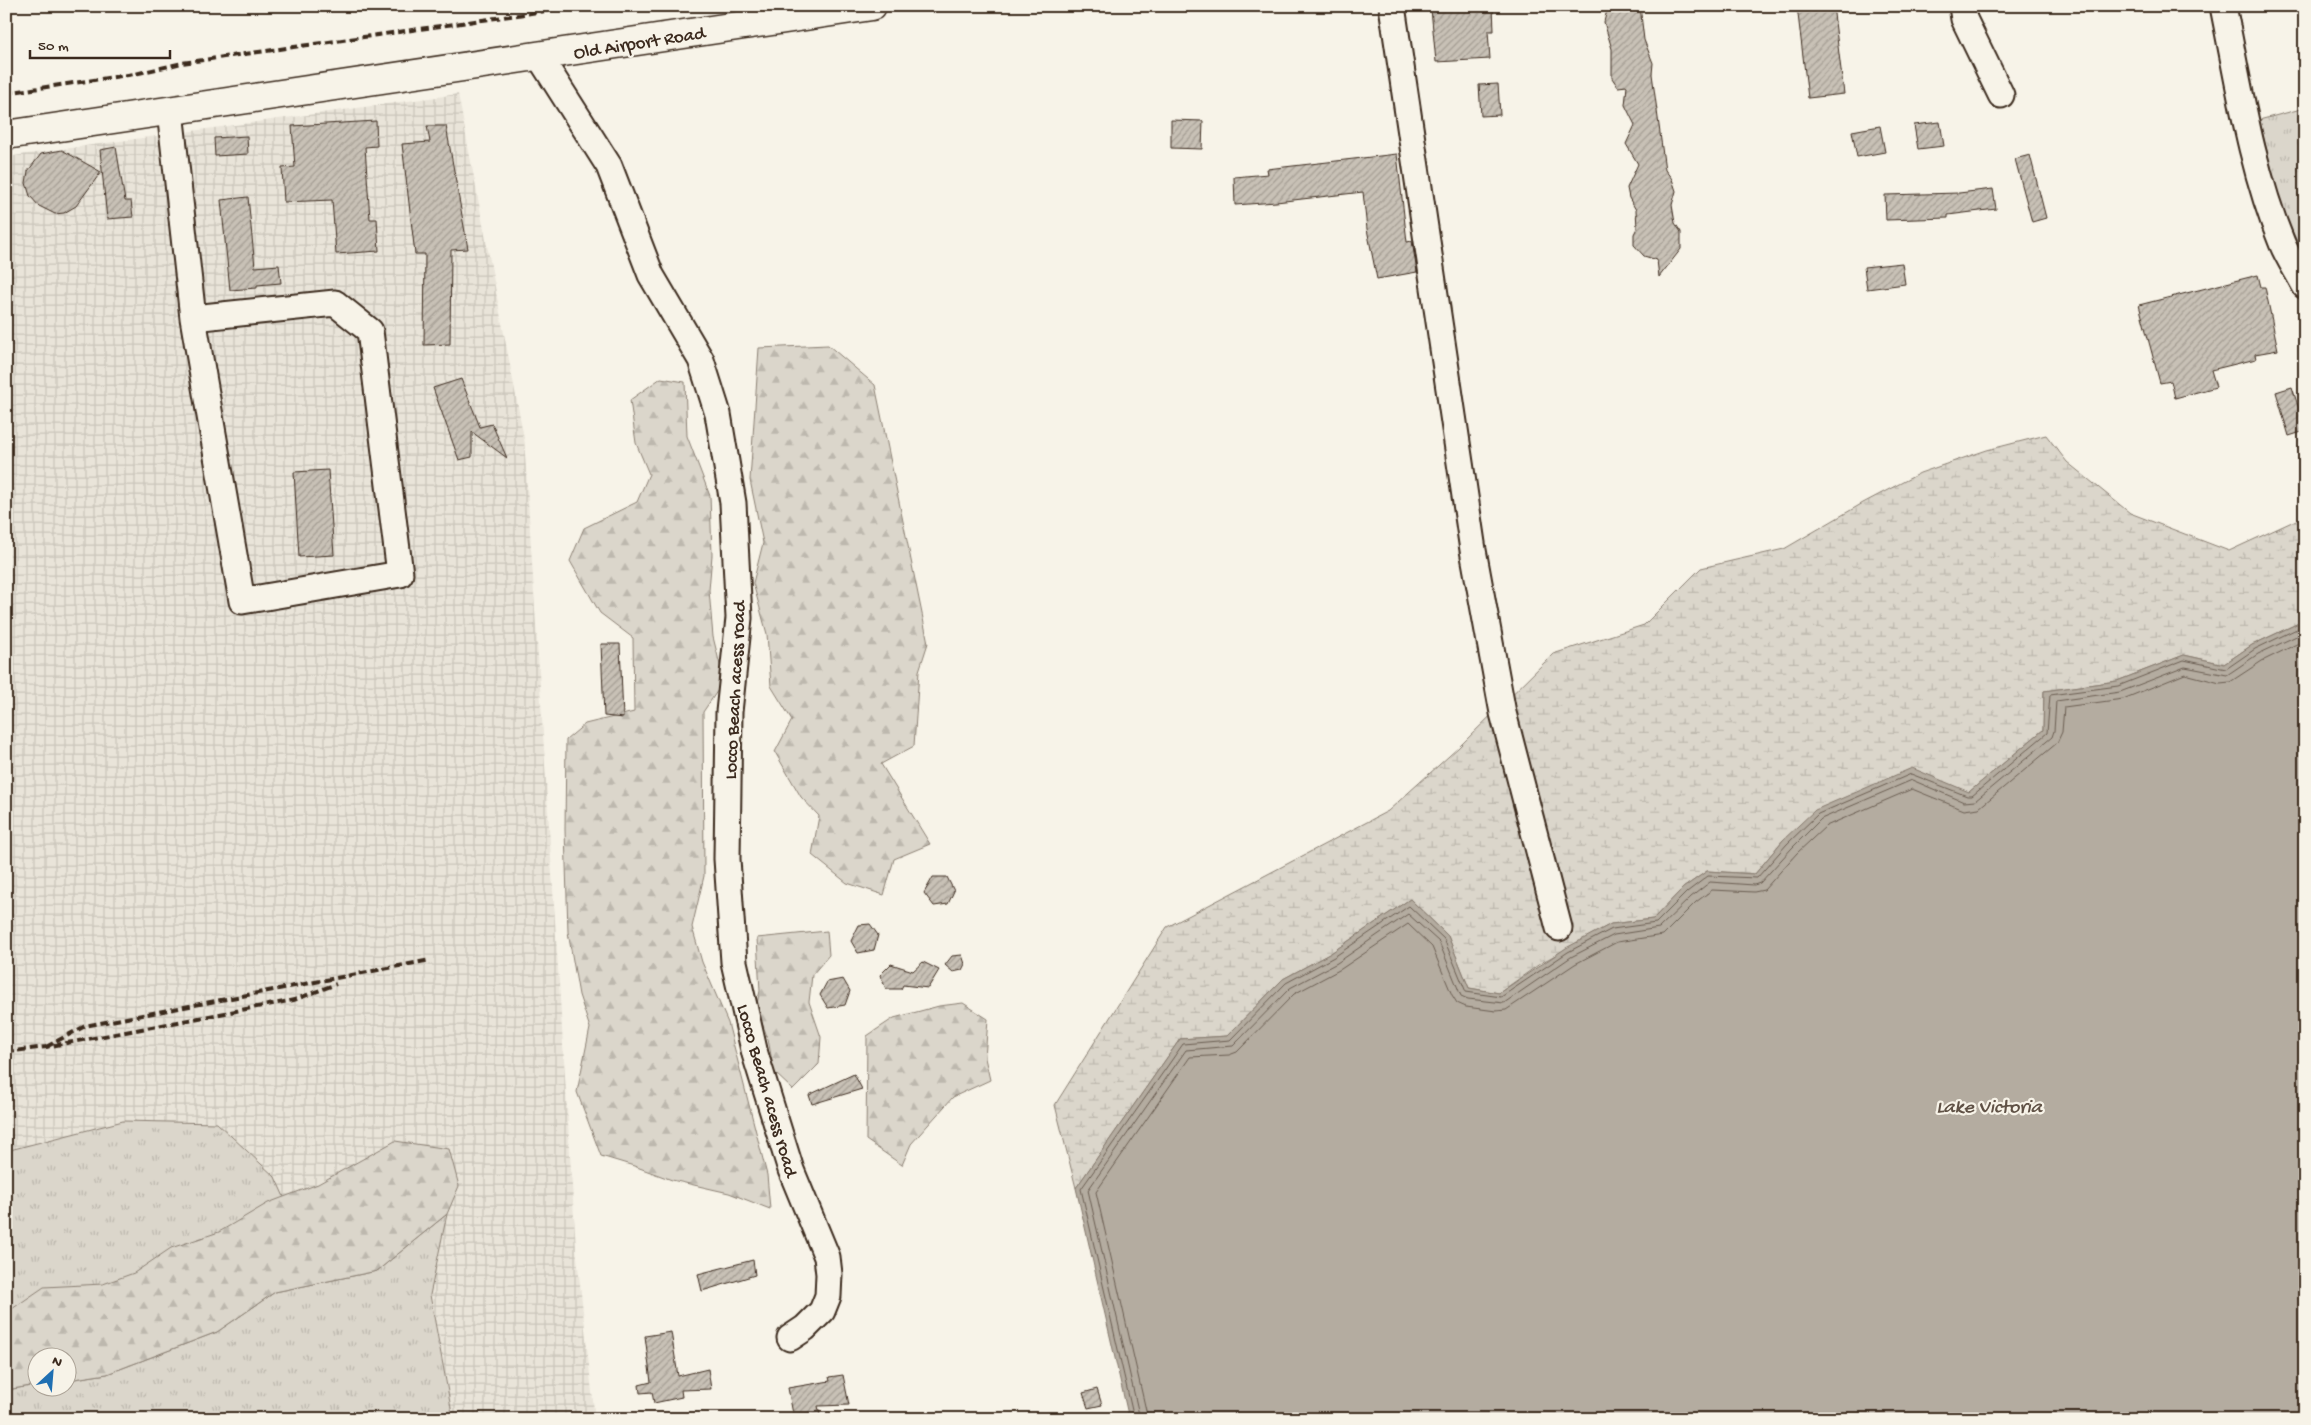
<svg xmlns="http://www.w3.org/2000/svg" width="2311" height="1425" font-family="'Gochi Hand',sans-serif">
	<defs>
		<pattern id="industrial-grid" width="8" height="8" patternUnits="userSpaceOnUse" patternTransform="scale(1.25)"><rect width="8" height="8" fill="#e9e4d9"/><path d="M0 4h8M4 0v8" fill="none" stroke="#c9c4ba"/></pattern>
		<pattern id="grass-tufts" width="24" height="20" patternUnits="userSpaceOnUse" patternTransform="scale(1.25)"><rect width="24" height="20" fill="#dbd6cb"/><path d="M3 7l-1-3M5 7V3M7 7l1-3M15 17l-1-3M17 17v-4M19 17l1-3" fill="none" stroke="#bdb8ae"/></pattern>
		<pattern id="forest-firs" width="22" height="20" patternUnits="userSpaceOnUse" patternTransform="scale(1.25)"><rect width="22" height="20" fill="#dbd6cb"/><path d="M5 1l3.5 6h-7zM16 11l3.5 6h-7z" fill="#bdb8ae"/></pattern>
		<pattern id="wetland-marsh" width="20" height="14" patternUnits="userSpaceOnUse" patternTransform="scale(1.25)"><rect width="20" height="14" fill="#dbd6cb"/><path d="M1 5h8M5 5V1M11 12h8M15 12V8" fill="none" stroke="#bdb8ae"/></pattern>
		<pattern id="building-hatch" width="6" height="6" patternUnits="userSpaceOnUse" patternTransform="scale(1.25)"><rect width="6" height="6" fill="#c8c1b6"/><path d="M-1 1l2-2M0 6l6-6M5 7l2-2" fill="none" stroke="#a49d93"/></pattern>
	</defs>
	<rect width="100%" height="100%" fill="#f7f3e8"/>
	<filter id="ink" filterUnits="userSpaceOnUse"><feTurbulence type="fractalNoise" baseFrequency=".02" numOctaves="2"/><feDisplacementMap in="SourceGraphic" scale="10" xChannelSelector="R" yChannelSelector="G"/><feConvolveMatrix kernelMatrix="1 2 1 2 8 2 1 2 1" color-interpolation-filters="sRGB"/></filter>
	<g filter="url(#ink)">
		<path fill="url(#industrial-grid)" fill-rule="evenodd" d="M458,94L524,438L576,1248L595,1419H453L423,1254L6,1413V157ZM38,1358H68V1388H38Z"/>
		<g fill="url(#grass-tufts)" stroke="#8b8074">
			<path d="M2305,108V257L2283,213L2259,120Z"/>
			<path d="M123,1121L217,1123L275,1177L304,1241L6,1362V1151Z"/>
			<path d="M447,1214L430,1295L453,1419H6V1390L37,1385L38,1388H68V1380L107,1374L217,1332L275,1292L377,1271Z"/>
		</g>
		<g fill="url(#forest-firs)" stroke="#8b8074">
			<path d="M828,345L875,385L928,643L919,671L914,746L881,764L930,844L894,859L884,895L847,883L812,855L819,816L801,797L775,752L792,720L771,686L767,634L753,583L763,543L750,480L759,348Z"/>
			<path d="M661,378L685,382L687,436L710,496L712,555L709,590L713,637L724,681L703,712L704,876L692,927L702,962L728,1023L767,1175L770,1209L729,1193L672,1180L634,1166L601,1156L577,1092L590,1028L579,995L568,932L565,830L566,740L585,724L634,712L633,638L600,613L570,561L584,528L637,502L649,474L636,443L630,400Z"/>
			<path d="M827,931L829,955L812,975L809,1002L821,1037L819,1064L793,1090L774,1072L768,1039L756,1007L760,991L757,938Z"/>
			<path d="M963,1003L988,1019L985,1058L990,1080L953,1097L911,1144L902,1165L866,1140L867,1036L894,1018L939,1006Z"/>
			<path d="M395,1141L449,1149L459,1186L447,1214L377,1271L275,1292L217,1332L107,1374L68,1380V1358H38L37,1385L6,1390V1313L44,1287L103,1284L134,1273L171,1248L219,1232L268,1203L318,1184Z"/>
		</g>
		<path fill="url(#wetland-marsh)" stroke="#8b8074" d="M2046,435L2067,462L2130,513L2229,551L2305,516V620L2252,645L2224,664L2184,655L2117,681L2044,691L2043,730L1969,792L1783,840L1755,874L1707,871L1683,888L1653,919L1611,924L1541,963L1499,993L1469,988L1448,936L1410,899L1331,953L1283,979L1227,1036L1180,1039L1076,1188L1055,1105L1167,927L1388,811L1459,747L1553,654L1644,625L1701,568L1784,549L1863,503L1920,473L1987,450Z"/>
		<path fill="#b4aca0" stroke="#84786c" d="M2305,620V1419H1129L1076,1188L1180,1039L1227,1036L1283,979L1331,953L1410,899L1448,936L1469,988L1499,993L1566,948L1611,924L1653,919L1683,888L1707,871L1755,874L1783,840L1815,810L1912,768L1969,792L2043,730L2044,691L2117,681L2184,655L2224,664L2252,645Z"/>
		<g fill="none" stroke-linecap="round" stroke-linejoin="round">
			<g stroke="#6b5e52" stroke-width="1">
				<path d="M1134,1419L1081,1189L1183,1044L1230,1040L1286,983L1334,957L1409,906L1444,939L1466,992L1501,997L1568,952L1612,929L1656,923L1687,892L1708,876L1757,878L1787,844L1818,814L1911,774L1967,796H1972L2047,733L2050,695L2118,686L2184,660L2226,669L2255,649L2305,625"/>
				<path d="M1140,1419L1088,1190L1186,1050L1233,1046L1290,988L1337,963L1408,914L1439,942L1461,996L1468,999L1504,1003L1571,957L1614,935L1659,928L1691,897L1710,882L1754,885L1760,883L1792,848L1821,819L1912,780L1964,802L1975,801L2052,737L2054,731L2056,701L2120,692L2185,667L2227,675L2258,654L2305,632"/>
				<path d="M1148,1419L1096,1192L1190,1057L1229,1055L1237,1052L1294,994L1341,969L1408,924L1432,947L1452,995L1457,1003L1466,1007L1496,1011L1506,1010L1575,964L1617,942L1663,935L1696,902L1712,890L1754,892L1764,890L1797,853L1826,826L1912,789L1964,810L1979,808L2057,743L2062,732L2064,707L2123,699L2185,674L2220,683L2230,682L2262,661L2305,640"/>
			</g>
		</g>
		<g fill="url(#building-hatch)" stroke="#3b2a1e">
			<path d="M1493,6L1494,31H1488L1490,59L1436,62L1431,9Z"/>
			<path d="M1608,6H1640L1644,40L1653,63L1652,74L1665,170L1672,179L1676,191L1672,205L1675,223L1681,232V249L1659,277L1657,260L1644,256L1634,245V234L1637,228L1636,210L1629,198L1627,188L1638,164L1626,144L1635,125L1625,105L1627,86L1618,87L1612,78V49L1604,22Z"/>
			<path d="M1797,6H1833L1844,94L1808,98Z"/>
			<path d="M1498,84L1500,115L1481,116L1479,85Z"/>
			<path d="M1171,120L1203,121L1202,149L1171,148Z"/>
			<path d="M376,121L377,146L365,147L370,219H377L379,251L336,254L332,200L284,202L282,168L295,167L292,126Z"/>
			<path d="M1940,122L1944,146L1918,149L1914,125Z"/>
			<path d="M427,126H446L468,249L451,250L450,344L424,345L425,254H415L402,144L430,142Z"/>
			<path d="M1880,126L1885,152L1857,157L1852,131Z"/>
			<path d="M247,136L248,154L215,156L214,138Z"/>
			<path d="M116,147L125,201H131L133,217L107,219L100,150Z"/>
			<path d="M62,150L101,172L76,206L64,213L55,214L39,206L30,196L26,183L28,171L41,154Z"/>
			<path d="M1397,154L1407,242L1412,241L1417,272L1377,279L1367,229L1363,192L1276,202L1235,205L1234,177L1268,174L1267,169Z"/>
			<path d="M2030,155L2046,218L2032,222L2015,159Z"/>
			<path d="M1993,189L1996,209L1948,215V218L1886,220L1885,195L1959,193Z"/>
			<path d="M248,197L255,267L279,265L281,283L257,285V288L230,290L221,200Z"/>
			<path d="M1902,263L1905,284L1867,289L1864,267Z"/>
			<path d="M2258,275L2261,287H2265L2278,350L2255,354L2256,359L2211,370L2216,387L2175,398L2171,381L2160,383L2139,305Z"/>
			<path d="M461,379L480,427L492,424L507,458L472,432V457L459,460L433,388Z"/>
			<path d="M2292,387L2300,412L2305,410V431L2289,436L2276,392Z"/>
			<path d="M328,470L334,555L299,557L294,472Z"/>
			<path d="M601,644H620L623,718L604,716Z"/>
			<path d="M933,877H947L954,891L948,904L934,906L924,893Z"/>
			<path d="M870,924L878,935L874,950L858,953L851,941L859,925Z"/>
			<path d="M962,955L965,964L962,970L953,972L945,965L952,956Z"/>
			<path d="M923,962L939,970L928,988L903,985L901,989H886L880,975L891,964L913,971Z"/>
			<path d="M843,979L850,991L845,1005L828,1008L820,995L827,982Z"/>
			<path d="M854,1074L862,1089L812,1104L809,1095Z"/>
			<path d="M753,1260L755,1275L702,1291L698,1274Z"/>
			<path d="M671,1332L678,1376L708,1369L711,1389L681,1390L682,1397L654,1403L652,1392L640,1393L639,1385L651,1382L645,1336Z"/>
			<path d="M843,1375L849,1405L818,1406L821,1419H794L788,1388L830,1381L829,1377Z"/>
			<path d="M1097,1389L1102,1405L1088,1408L1083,1393Z"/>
		</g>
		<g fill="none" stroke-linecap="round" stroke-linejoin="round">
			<g stroke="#3b2a1e" stroke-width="29">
				<g id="minor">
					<path d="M1392,6L1473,550L1503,713L1559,928"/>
					<path d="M1962,6L1964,19L2001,95"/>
					<path d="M2223,6C2239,85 2251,168 2282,243C2288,258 2298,272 2305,286"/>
					<path d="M539,56L609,166L651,275L701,360L718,414L733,503L739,618L729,712L727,859L734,962L755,1054L791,1170L827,1257L829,1274L828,1296L822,1311L805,1328L790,1338"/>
					<path d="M170,111L193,318L242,601L400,574L370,331L335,303L193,318"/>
				</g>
			</g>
			<g stroke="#3b2a1e" stroke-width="31">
				<path id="major" d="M6,135L872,6"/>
			</g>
			<use href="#minor" stroke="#f7f3e8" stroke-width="25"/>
			<use href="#major" stroke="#f7f3e8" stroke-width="28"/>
			<g stroke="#3b2a1e" stroke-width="4" stroke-dasharray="8 4" stroke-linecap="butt">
				<path d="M6,93L135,74L182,63L580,6"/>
				<path d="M46,1047L85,1026L430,960"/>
				<path d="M6,1052L46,1047L294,1000L336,984"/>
			</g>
		</g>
	</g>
	<g text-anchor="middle" stroke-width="4.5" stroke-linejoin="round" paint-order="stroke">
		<g font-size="19" fill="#3b2a1e" stroke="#f7f3e8">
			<text transform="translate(639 41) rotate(-9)" y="7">Old Airport Road</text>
			<text transform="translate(733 690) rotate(-87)" y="7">Locco Beach acess road</text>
			<text transform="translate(769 1090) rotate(74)" y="7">Locco Beach acess road</text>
		</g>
		<g font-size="20" font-style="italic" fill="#5f5145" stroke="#f7f3e8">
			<text x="1989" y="1112">Lake Victoria</text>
		</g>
	</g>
	<rect width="2311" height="1425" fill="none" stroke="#f7f3e8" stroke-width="25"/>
	<rect x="12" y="12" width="2286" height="1400" fill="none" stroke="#3b2a1e" stroke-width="2" filter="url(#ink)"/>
	<g transform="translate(52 1372) rotate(26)"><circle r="24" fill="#f7f3e8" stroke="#aca397"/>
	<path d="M0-4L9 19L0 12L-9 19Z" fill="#1f6fb2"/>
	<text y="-8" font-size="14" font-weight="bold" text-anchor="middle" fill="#3b2a1e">N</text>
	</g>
	<path d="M30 50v8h140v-8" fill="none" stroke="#3b2a1e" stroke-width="2.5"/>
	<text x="38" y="50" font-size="15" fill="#3b2a1e" stroke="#f7f3e8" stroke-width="4" paint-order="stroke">50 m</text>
</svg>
